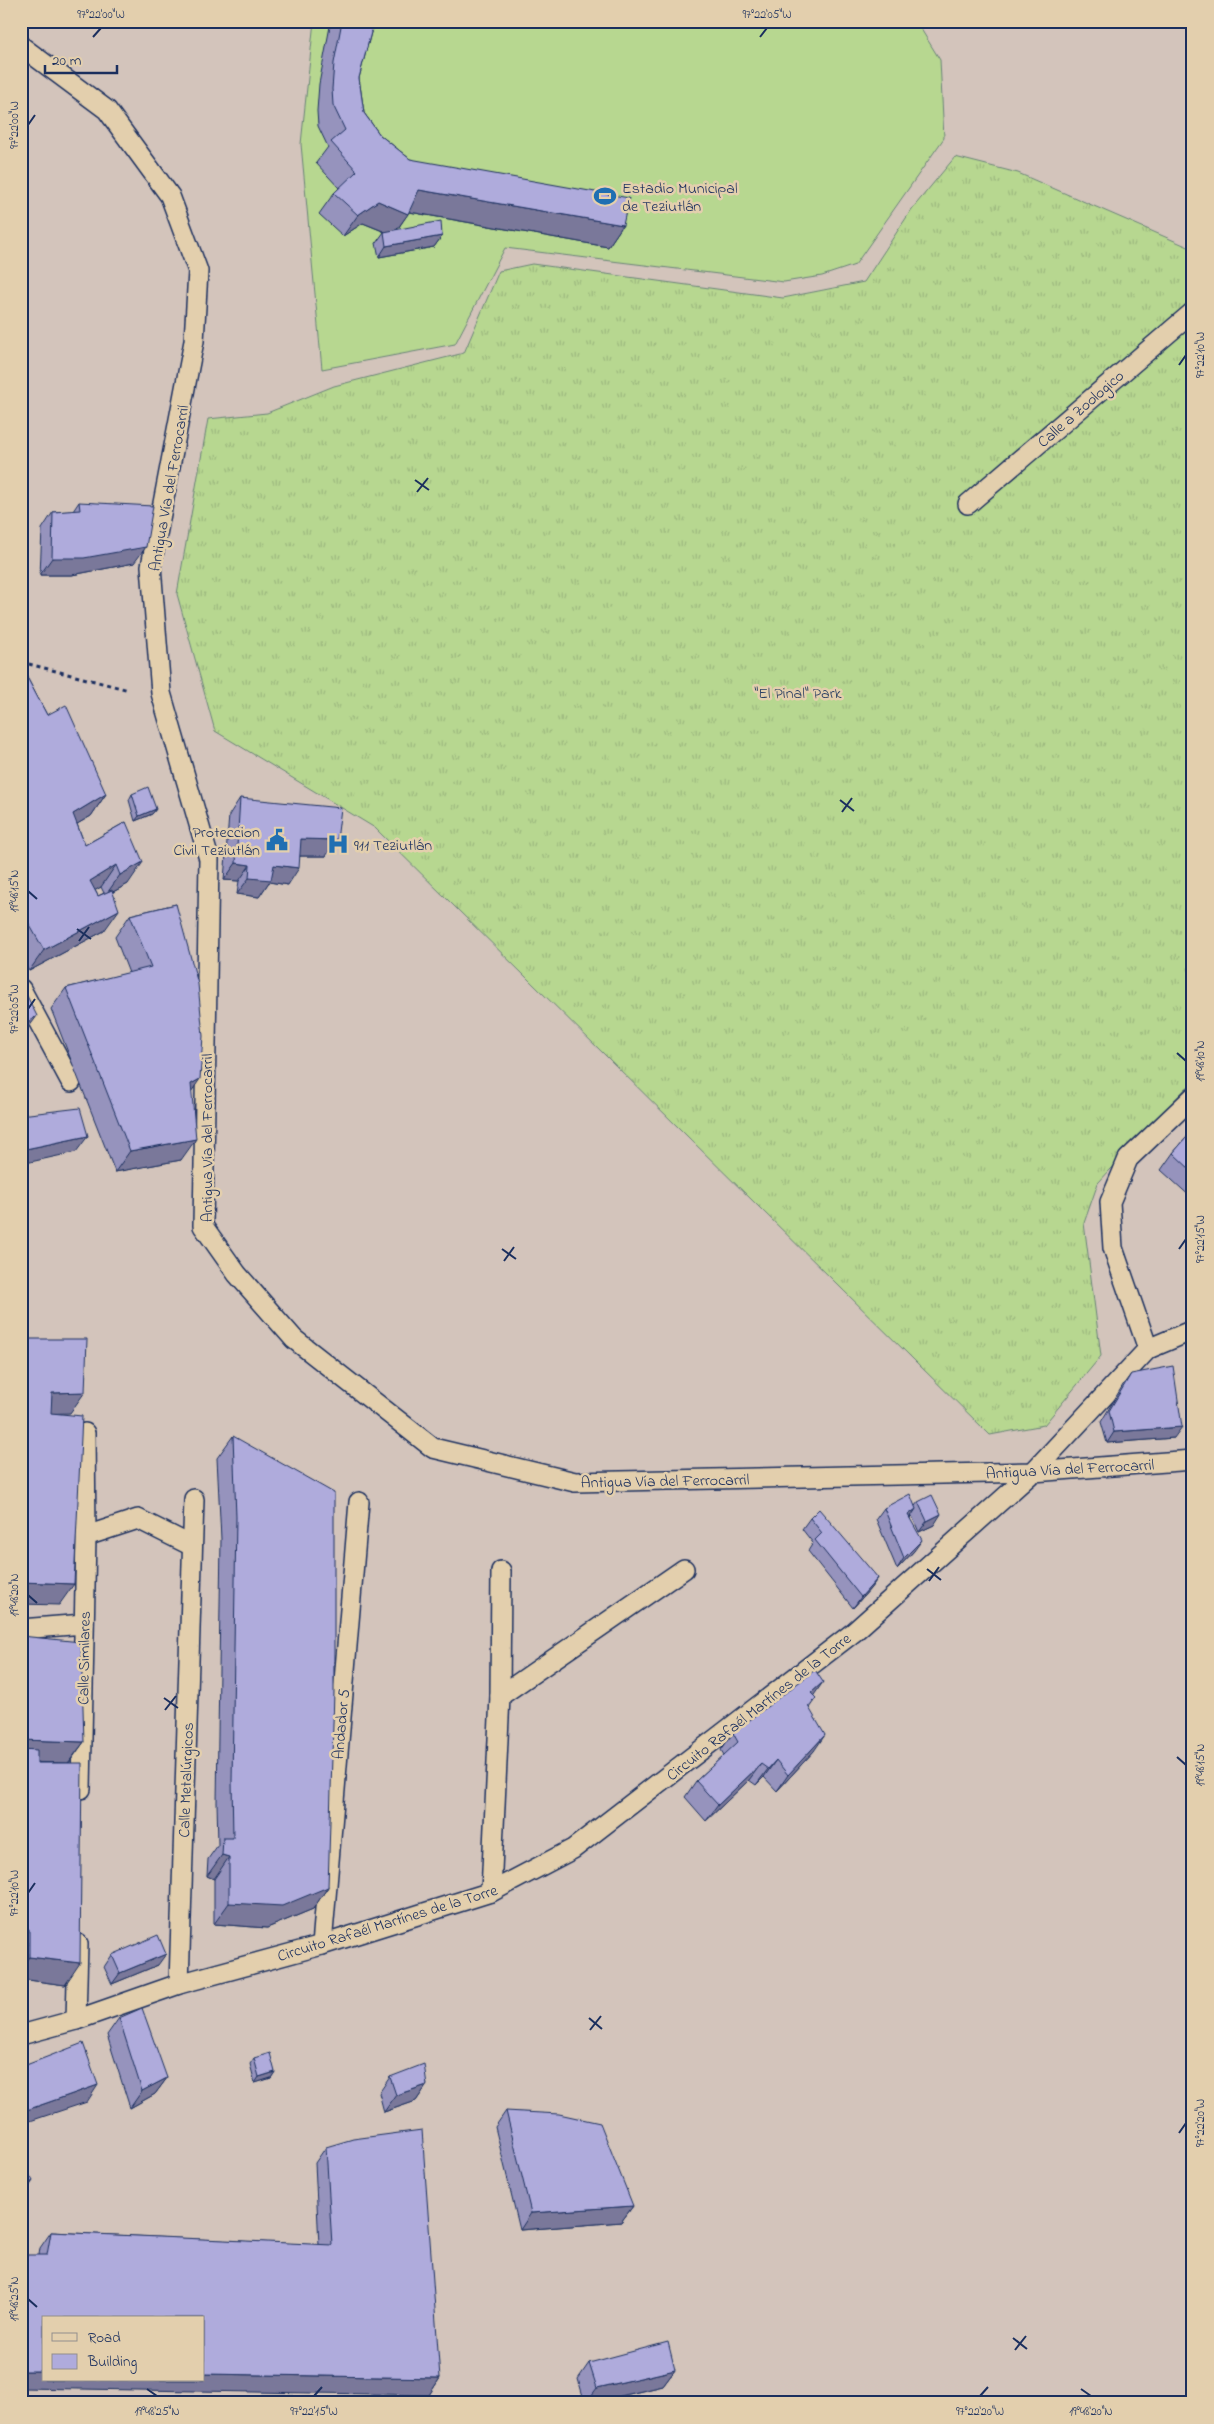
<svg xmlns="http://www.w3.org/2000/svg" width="1214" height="2424" font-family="'Indie Flower',sans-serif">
	<defs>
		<pattern id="grass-tufts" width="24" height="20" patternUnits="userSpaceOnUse" patternTransform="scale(1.25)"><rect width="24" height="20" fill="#b7d790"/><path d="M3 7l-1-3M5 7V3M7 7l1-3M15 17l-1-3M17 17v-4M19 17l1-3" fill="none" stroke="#9db97f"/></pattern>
	</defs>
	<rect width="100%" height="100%" fill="#d3c4bb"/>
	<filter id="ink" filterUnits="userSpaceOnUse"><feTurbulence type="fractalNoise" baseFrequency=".02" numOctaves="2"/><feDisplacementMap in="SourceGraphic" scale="10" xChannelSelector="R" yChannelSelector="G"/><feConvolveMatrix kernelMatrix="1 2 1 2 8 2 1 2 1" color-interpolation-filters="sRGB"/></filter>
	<g filter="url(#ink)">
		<path fill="url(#grass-tufts)" stroke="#698377" d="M955,157L1018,173L1193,249V1083L1185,1089L1098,1183L1084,1223L1101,1356L1044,1425L990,1435L375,828L215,731L177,594L208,419L267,413L334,386L464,353L499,271L532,264L783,298L864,282L912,209Z"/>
		<path fill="#b7d790" stroke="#698377" d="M314,21H916L940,60L944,138L855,265L822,276L784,282L505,248L455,344L322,369L301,144Z"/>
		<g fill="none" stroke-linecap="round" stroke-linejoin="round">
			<g stroke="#1b2f5e" stroke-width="22">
				<g id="minor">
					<path d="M21,46L107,110L170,196L198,271L194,341L151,566L161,693L209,859L203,1226L237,1274L294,1339L433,1448L575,1482L1033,1472L1193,1460"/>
					<path d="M968,504L1193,312"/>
					<path d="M21,989L71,1082"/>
					<path d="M1148,1349L1193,1330"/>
					<path d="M86,1536L138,1519L192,1546"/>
					<path d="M21,1629L84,1624"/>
					<path d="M500,1696L684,1569"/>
					<path d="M81,1789L86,1536L85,1433"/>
					<path d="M491,1892L500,1696L501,1571"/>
					<path d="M322,1945L359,1502"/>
					<path d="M179,1984L194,1499"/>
					<path d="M76,2020L78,1944"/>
					<path d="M21,2035L76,2020L179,1984L322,1945L491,1892L573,1849L854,1632L1033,1472L1148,1349L1113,1248L1110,1202L1128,1159L1193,1097"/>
				</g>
			</g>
			<path stroke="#1b2f5e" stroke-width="3" stroke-dasharray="4 4" stroke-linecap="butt" d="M21,662L129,690"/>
			<use href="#minor" stroke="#e3cfad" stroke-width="19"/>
		</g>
		<g fill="#9693bd" stroke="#1b2f5e" fill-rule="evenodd">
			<path d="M331,21H374L359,78L364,113L380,135L410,159L623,225L608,247L409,212L397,230L442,236L434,247L379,257L376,243L384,232H385L363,223L343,236L319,214L334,193L339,188L316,163L328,147L318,126L317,111L319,84Z"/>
			<path d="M79,502L134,563L72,575H40L42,529L53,512L73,511Z"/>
			<path d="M21,666L47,715L106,794L91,816L77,824L85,845L126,822L128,884L113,892L104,931L29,971L21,958ZM101,887L104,893L98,896L95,890Z"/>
			<path d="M132,794L156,809L152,814L135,821L129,800Z"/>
			<path d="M240,798L326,856H300L288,885L269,882L259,897L237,894L239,881L224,880L229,815Z"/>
			<path d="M176,904L191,1092L181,1160L115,1172L51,1009L66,988L129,973L115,937L130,915Z"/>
			<path d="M1193,1130V1199L1161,1170L1173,1153Z"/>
			<path d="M1131,1374L1174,1438L1107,1443L1101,1422L1123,1385Z"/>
			<path d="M233,1436L328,1887L313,1909L267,1928L214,1924V1879L207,1876L208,1859L218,1845L217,1802L221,1539L217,1458Z"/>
			<path d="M918,1502L934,1525L919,1532L912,1516L910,1518L914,1551L897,1569L876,1519L884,1508L915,1506Z"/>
			<path d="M810,1518L878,1578L870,1589L853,1608L808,1551L813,1543L802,1529Z"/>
			<path d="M21,1636L84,1742L69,1763L65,1985L21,1979Z"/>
			<path d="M814,1696L816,1698L809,1708L814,1751L777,1791L764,1777L756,1785L749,1780L706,1821L685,1797L696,1781L724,1755L721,1750L733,1733Z"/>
			<path d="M112,1955L158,1965L112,1984L104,1967Z"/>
			<path d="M119,2018L167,2078L155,2094L130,2108L107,2035Z"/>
			<path d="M254,2058L275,2072L271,2078L255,2083L250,2064Z"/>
			<path d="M390,2077L427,2085L416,2101L384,2112L379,2093Z"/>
			<path d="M506,2111L633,2206L621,2222L520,2230L495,2127Z"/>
			<path d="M326,2147L440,2378L429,2395L39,2255L40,2248L51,2232L319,2245L315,2163Z"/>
			<path d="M589,2363L675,2370L663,2386L591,2403H585L578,2379Z"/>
		</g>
		<g fill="#7a789a" stroke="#1b2f5e">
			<path d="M419,190L623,225L608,247L404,211Z"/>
			<path d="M378,201L408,214L393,235L363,223L343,236L358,215Z"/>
			<path d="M442,236L434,247L379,257L386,246Z"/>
			<path d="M146,547L134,563L72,575H40L52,558Z"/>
			<path d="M106,794L91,816L58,835L73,814Z"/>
			<path d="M156,809L152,814L135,821L139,816Z"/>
			<path d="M301,839L337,840L326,856H290Z"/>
			<path d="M143,862L128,884L105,896L120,875Z"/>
			<path d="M236,863L250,865L239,881L224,880Z"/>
			<path d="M116,865L101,887L75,902L90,881Z"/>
			<path d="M274,865L299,868L288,885L269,882L259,897L237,894L249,878Z"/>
			<path d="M119,910L104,931L29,971L44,950Z"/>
			<path d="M37,1016L29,1027L21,1032V1026Z"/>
			<path d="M200,1079L185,1101L191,1084Z"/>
			<path d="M88,1136L76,1152L21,1164V1150Z"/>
			<path d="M196,1139L181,1160L115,1172L130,1151Z"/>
			<path d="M85,1392L70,1413L37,1414L52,1393Z"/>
			<path d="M1182,1427L1174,1438L1107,1443L1114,1432Z"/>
			<path d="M916,1509L908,1521V1515Z"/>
			<path d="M941,1514L934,1525L919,1532L927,1521Z"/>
			<path d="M922,1540L914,1551L897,1569L904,1558Z"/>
			<path d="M878,1578L870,1589L853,1608L861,1597Z"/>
			<path d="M21,1582L74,1584L59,1605L21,1604Z"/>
			<path d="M823,1682L812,1698L811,1693Z"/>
			<path d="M825,1735L814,1751L777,1791L788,1775Z"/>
			<path d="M21,1740L84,1742L68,1763L21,1762Z"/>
			<path d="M776,1760L764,1777L756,1785L768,1769Z"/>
			<path d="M761,1764L749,1780L706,1821L718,1805Z"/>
			<path d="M222,1855L229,1857L214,1879L207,1876Z"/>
			<path d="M328,1887L313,1909L267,1928L214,1924L229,1903Z"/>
			<path d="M21,1928L29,1929L21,1940Z"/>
			<path d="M166,1954L158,1965L112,1984L120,1973Z"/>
			<path d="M29,1957L80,1963L65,1985L21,1979V1968Z"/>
			<path d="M275,2072L271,2078L255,2083L259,2077Z"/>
			<path d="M167,2078L155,2094L130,2108L142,2091Z"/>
			<path d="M98,2085L87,2102L21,2124V2112Z"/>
			<path d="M427,2085L416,2101L384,2112L396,2095Z"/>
			<path d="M33,2181L21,2198V2188Z"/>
			<path d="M633,2206L621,2222L520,2230L531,2213Z"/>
			<path d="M675,2370L663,2386L591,2403H586L597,2388Z"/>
			<path d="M21,2371H44V2380H204V2374L440,2378L429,2395L21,2388Z"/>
		</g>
		<g fill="#afabdc" stroke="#1b2f5e">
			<path d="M342,21H374L359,78L364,113L380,135L410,159L629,198L623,225L419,190L408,214L378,201L358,215L334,193L357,171L331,142L345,130L333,105L332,89L334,63Z"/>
			<path d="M441,221L442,236L386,246L384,232Z"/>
			<path d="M79,502L153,506L146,547L84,558H52L53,512L80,510Z"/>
			<path d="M21,666L47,715L66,705L106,794L73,814L85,845L126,822L143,862L120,875L116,865L90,881L98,896L112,890L119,910L44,950L21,910Z"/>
			<path d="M148,787L156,809L139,816L132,794Z"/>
			<path d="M240,798L341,808L337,840L301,839L299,868L274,865L271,880L249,878L250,865L236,863Z"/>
			<path d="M176,904L198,984L203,1036L200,1079L191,1084L196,1139L130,1151L66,988L151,967L130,915Z"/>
			<path d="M27,996L37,1016L21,1026V1000Z"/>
			<path d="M80,1108L88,1136L21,1150V1115Z"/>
			<path d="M1193,1130V1172L1173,1153Z"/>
			<path d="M21,1339H87L85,1392L52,1393L51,1413L82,1416L74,1584L21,1582Z"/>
			<path d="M1173,1366L1182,1427L1114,1432L1109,1411L1131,1374Z"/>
			<path d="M233,1436L334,1493V1692L328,1887L282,1906L229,1903V1857L222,1855L223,1838H233L232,1781L236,1517Z"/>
			<path d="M910,1494L916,1509L908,1515L922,1540L904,1558L884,1508Z"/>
			<path d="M932,1495L941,1514L927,1521L918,1502Z"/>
			<path d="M819,1509L878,1578L861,1597L815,1540L822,1533L810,1518Z"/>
			<path d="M21,1636L81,1642L84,1742L21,1740Z"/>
			<path d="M815,1670L823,1682L811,1693L816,1698L808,1706L825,1735L788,1775L776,1760L768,1769L761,1764L718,1805L696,1781L738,1742L733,1733Z"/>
			<path d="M22,1749L37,1750V1763H82L80,1963L29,1957V1929L21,1928Z"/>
			<path d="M158,1935L166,1954L120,1973L112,1955Z"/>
			<path d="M142,2008L167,2078L142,2091L119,2018Z"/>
			<path d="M83,2043L98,2085L21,2112V2067Z"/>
			<path d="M270,2053L275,2072L259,2077L254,2058Z"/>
			<path d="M424,2064L427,2085L396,2095L390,2077Z"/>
			<path d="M506,2111L559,2114L600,2123L633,2206L531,2213Z"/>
			<path d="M422,2130L440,2378L204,2374V2318H44V2371H21V2255H47L51,2232L332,2245L326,2147L353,2139Z"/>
			<path d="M21,2160L33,2181L21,2188Z"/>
			<path d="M668,2342L675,2370L597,2388L589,2363Z"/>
			<path d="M21,2396L199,2403H21Z"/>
		</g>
	</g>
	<path fill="none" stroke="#1b2f5e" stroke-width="2" d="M93,37L101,28M760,37L767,28M28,125L35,115M1179,365L1186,355M415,480L429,490M417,492L428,478M840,800L854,811M842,812L852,798M28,891L37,899M77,929L91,939M79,941L89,927M28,1009L35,999M1177,1053L1186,1061M502,1249L516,1259M1179,1249L1186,1239M504,1261L514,1247M927,1569L941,1580M929,1581L939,1567M28,1595L37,1603M164,1698L178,1708M165,1710L176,1696M1177,1757L1186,1765M28,1893L35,1883M589,2018L602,2029M590,2030L601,2016M1179,2133L1186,2123M28,2299L37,2307M1013,2338L1027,2349M1015,2350L1026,2336M147,2389L157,2396M1081,2389L1091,2396M314,2396L322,2387M980,2396L988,2387"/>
	<defs>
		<g id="stadium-bare" transform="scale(1.725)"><path d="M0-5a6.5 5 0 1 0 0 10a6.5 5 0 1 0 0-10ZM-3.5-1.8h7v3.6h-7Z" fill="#1f6fb2" stroke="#e3cfad" stroke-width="2.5" paint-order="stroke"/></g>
		<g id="civic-bare" transform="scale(1.725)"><path d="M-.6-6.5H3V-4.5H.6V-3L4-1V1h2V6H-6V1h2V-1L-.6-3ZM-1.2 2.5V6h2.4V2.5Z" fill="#1f6fb2" stroke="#e3cfad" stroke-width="2.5" paint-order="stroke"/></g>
		<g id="hospital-bare" transform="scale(1.725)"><path d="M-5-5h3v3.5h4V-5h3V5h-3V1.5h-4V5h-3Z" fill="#1f6fb2" stroke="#e3cfad" stroke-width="2.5" paint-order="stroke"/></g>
	</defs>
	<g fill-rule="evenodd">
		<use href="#stadium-bare" x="605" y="196"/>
		<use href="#civic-bare" x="277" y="840"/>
		<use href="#hospital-bare" x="338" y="844"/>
	</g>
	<g text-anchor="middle" stroke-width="5" stroke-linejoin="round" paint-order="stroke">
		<g font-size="16" fill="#1b2f5e" stroke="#e3cfad" text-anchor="start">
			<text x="622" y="193">Estadio Municipal<tspan x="622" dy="18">de Teziutlán</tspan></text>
			<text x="260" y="837" text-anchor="end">Proteccion<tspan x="260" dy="18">Civil Teziutlán</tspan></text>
			<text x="354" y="850">911 Teziutlán</text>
		</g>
		<g font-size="16" fill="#1b2f5e" stroke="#e3cfad">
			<text transform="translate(1080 408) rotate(-41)" y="6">Calle a Zoologico</text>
			<text transform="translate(168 488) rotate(-80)" y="6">Antigua Vía del Ferrocarril</text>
			<text transform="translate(206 1138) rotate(-90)" y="6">Antigua Vía del Ferrocarril</text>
			<text transform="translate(1070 1468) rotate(-3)" y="6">Antigua Vía del Ferrocarril</text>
			<text transform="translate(665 1480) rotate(-1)" y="6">Antigua Vía del Ferrocarril</text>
			<text transform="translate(83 1658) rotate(-89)" y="6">Calle Similares</text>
			<text transform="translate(758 1706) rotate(-38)" y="6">Circuito Rafaél Martínes de la Torre</text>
			<text transform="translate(340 1724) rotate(-85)" y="6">Andador 5</text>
			<text transform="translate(185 1780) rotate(-88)" y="6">Calle Metalúrgicos</text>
			<text transform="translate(387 1922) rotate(-17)" y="6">Circuito Rafaél Martínes de la Torre</text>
		</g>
		<g font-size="16" fill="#2b4063" stroke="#e3cfad">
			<text x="798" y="698">"El Pinal" Park</text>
		</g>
	</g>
	<rect width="1214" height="2424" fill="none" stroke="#e3cfad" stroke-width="55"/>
	<rect x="42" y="2316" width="162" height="65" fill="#e3cfad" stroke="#938f8d"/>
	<rect x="52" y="2333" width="25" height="8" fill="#e3cfad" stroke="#938f8d"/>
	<text x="88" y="2342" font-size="15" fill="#1b2f5e">Road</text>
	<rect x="52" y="2354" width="25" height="15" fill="#afabdc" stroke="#938f8d"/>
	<text x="88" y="2366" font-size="15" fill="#1b2f5e">Building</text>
	<path d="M45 65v8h72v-8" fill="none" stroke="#1b2f5e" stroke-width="2.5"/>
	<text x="52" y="65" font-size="15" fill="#1b2f5e" stroke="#e3cfad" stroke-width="4" paint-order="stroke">20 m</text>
	<rect x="28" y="28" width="1158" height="2368" fill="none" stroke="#1b2f5e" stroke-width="2"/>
	<g font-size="12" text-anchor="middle" fill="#1b2f5e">
		<text x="101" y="18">97°22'00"W</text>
		<text x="767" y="18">97°22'05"W</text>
		<text transform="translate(14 125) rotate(-90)" y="4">97°22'00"W</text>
		<text transform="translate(1200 355) rotate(-90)" y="4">97°22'10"W</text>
		<text transform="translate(14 891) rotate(-90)" y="4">19°48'15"N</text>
		<text transform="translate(14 1009) rotate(-90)" y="4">97°22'05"W</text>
		<text transform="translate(1200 1061) rotate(-90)" y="4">19°48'10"N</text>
		<text transform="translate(1200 1239) rotate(-90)" y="4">97°22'15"W</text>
		<text transform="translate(14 1595) rotate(-90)" y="4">19°48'20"N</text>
		<text transform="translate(1200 1765) rotate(-90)" y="4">19°48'15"N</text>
		<text transform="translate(14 1893) rotate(-90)" y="4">97°22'10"W</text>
		<text transform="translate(1200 2123) rotate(-90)" y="4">97°22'20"W</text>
		<text transform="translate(14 2299) rotate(-90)" y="4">19°48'25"N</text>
		<text x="157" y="2415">19°48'25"N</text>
		<text x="314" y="2415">97°22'15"W</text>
		<text x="980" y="2415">97°22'20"W</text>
		<text x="1091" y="2415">19°48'20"N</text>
	</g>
</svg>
